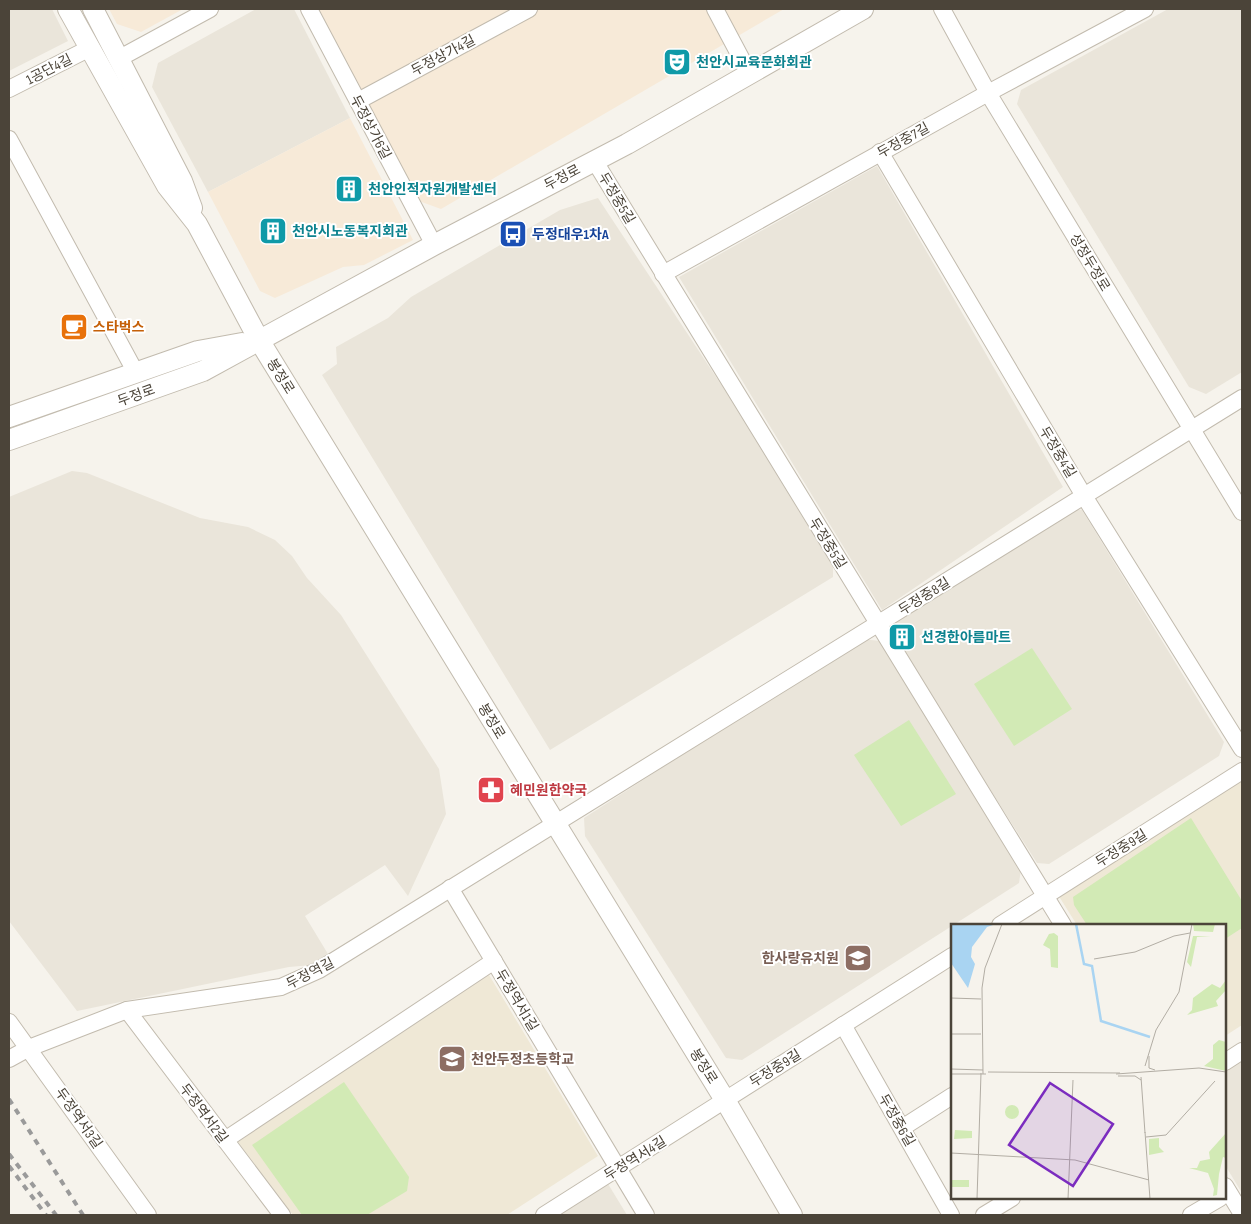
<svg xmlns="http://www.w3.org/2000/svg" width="1251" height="1224" font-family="'Sofia Sans Condensed','Noto Sans KR',sans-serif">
	<rect width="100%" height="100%" fill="#f6f3ec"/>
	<g fill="#eae5da">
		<path d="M9,9H52L68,41L9,71Z"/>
		<path d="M256,9H294L350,118L208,192L152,87L158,63Z"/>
		<path d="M1168,9H1242V372L1206,394L1189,387L1017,104L1021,90Z"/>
		<path d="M877,166L1063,487L882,610L679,277Z"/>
		<path d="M598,198L722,386L833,567V577L550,750L322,375L337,364L336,347L388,318L411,297L560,210Z"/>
		<path d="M72,471L87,473L200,518L248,527L275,540L292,556L307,578L341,615L439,769L446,814L408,896L385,865L305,916L328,954L312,965L289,967L77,1011L9,921V497Z"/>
		<path d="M1069,508L1082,510L1224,742L1219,756L1049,864L1037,863L889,631L890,621Z"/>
		<path d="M862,639L880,641L1021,869L1019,883L742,1060L726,1058L585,836L584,818Z"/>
		<path d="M1242,1051V1193L1225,1165V1062Z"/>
		<path d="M605,1179L627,1215H548Z"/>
	</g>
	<g fill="#f7ead8">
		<path d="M109,9H183L141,32L117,24Z"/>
		<path d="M318,9H784L441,209L419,201Z"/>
		<path d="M350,118L413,240L364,265L343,267L275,298L260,291L208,192Z"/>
	</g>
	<g fill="#efe8d6">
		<path d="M1242,772V1025L1225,1036V925H1077L1055,890Z"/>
		<path d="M489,975L598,1156L507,1215H293L238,1142Z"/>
	</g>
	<g fill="#d2eab5">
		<path d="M1032,648L1072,709L1014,746L974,684Z"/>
		<path d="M909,720L956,794L901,826L854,755Z"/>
		<path d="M1191,818L1242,901V928L1225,939V925H1087L1074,905L1073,897Z"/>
		<path d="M344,1082L409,1177L407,1191L367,1215H302L252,1145Z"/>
	</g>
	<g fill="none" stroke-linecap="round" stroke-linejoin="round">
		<g stroke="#c2bbae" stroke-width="18">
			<g id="minor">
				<path d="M309,9L434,245"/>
				<path d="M715,9L749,73"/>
				<path d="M942,9L988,93L1242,512"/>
				<path d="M118,59L210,9"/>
				<path d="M9,89L90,48"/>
				<path d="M358,101L529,9"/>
				<path d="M9,139L136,373"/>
				<path d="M880,152L1084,496L1242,749"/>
				<path d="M594,160L1063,925"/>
				<path d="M663,274L988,93L1145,9"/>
				<path d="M450,888L646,1215"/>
				<path d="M1000,925L1242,771"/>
				<path d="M127,1010L282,1215"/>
				<path d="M9,1022L148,1215"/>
				<path d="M843,1025L951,1215"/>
				<path d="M9,1059L29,1048L127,1010L281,987L319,970L1242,398"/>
				<path d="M1225,1062L1242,1051"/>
				<path d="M902,1128L952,1096"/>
				<path d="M225,1140L494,961"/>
				<path d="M1225,1186L1242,1214"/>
				<path d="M544,1215L952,956"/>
				<path d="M984,1215L1012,1198"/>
				<path d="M1191,1215L1220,1198"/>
			</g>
		</g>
		<g stroke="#c2bbae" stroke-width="22">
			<g id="tertiary">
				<path d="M68,9L167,186L197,224L259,340L725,1100L792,1215"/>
				<path d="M93,9L182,181L192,208"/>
				<path d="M9,417L198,351L242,343"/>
				<path d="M9,440L203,371L434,245L627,144L863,9"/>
			</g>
		</g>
		<use href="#minor" stroke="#fff" stroke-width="16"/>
		<use href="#tertiary" stroke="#fff" stroke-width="20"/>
		<g stroke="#9a9a9a" stroke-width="4" stroke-dasharray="6 6" stroke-linecap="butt">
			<path d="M9,1099L83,1215"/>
			<path d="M9,1154L56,1215"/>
			<path d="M9,1166L46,1215"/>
		</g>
	</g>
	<defs>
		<g id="theatre-square" transform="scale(1.4375)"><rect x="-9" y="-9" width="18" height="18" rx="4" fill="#0f9aa8" stroke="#fff"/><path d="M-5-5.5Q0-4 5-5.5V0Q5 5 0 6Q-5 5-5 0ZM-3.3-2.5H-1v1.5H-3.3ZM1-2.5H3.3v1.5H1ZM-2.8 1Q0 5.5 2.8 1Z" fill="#fff"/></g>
		<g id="building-square" transform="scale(1.4375)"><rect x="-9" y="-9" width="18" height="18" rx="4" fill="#0f9aa8" stroke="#fff"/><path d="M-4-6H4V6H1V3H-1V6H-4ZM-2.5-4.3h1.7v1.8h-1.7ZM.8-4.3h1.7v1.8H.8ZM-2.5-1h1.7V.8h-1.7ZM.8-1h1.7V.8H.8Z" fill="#fff"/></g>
		<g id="bus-square" transform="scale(1.4375)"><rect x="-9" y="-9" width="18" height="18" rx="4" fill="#1a4fb4" stroke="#fff"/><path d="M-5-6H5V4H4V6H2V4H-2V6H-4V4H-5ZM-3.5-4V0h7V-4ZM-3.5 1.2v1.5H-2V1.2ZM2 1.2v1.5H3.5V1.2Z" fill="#fff"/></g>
		<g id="cafe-square" transform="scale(1.4375)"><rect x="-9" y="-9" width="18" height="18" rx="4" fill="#e8710a" stroke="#fff"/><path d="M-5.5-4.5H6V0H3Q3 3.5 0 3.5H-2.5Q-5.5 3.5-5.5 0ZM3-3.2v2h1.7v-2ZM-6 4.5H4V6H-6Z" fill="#fff"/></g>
		<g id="pharmacy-square" transform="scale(1.4375)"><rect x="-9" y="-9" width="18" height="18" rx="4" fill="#e0444e" stroke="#fff"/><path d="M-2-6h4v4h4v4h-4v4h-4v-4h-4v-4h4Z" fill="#fff"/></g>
		<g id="school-square" transform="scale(1.4375)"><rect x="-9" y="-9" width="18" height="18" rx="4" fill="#8d6e63" stroke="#fff"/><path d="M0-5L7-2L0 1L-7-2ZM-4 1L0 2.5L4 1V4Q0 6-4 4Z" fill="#fff"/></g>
	</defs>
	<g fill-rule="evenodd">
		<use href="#theatre-square" x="677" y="62"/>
		<use href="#building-square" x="349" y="189"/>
		<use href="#building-square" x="273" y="231"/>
		<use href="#bus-square" x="513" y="234"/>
		<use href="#cafe-square" x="74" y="327"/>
		<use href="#building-square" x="902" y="637"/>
		<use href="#pharmacy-square" x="491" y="790"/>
		<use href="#school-square" x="858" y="958"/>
		<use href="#school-square" x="452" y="1059"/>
	</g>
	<g text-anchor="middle" stroke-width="4" stroke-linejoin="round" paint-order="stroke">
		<g font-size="14" fill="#4b4439" stroke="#fff">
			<text transform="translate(443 55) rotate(-28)" y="5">두정상가4길</text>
			<text transform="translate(49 69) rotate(-27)" y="5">1공단4길</text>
			<text transform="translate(371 127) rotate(62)" y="5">두정상가6길</text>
			<text transform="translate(903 140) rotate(-29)" y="5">두정중7길</text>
			<text transform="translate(562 177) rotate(-28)" y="5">두정로</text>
			<text transform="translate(617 198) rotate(59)" y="5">두정중5길</text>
			<text transform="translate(1090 262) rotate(59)" y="5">성정두정로</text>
			<text transform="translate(281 376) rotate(58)" y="5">봉정로</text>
			<text transform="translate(136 395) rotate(-20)" y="5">두정로</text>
			<text transform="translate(1058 452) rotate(59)" y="5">두정중4길</text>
			<text transform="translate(828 543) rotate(58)" y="5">두정중5길</text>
			<text transform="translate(924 596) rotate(-32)" y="5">두정중8길</text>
			<text transform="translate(492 721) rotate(59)" y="5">봉정로</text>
			<text transform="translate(1121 848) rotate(-32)" y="5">두정중9길</text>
			<text transform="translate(310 973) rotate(-27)" y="5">두정역길</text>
			<text transform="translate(517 1000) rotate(59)" y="5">두정역서1길</text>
			<text transform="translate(704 1066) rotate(58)" y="5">봉정로</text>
			<text transform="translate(775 1068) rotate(-32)" y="5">두정중9길</text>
			<text transform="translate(204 1113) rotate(53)" y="5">두정역서2길</text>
			<text transform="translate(79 1118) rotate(55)" y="5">두정역서3길</text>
			<text transform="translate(897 1120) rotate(60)" y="5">두정중6길</text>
			<text transform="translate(635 1158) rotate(-32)" y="5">두정역서4길</text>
		</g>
		<g font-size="14" font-weight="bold" fill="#0d838f" stroke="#fff" text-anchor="start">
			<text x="696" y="67">천안시교육문화회관</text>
			<text x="368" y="194">천안인적자원개발센터</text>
			<text x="292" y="236">천안시노동복지회관</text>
			<text x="921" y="642">선경한아름마트</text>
		</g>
		<g font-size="14" font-weight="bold" fill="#164399" stroke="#fff" text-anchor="start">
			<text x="532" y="239">두정대우1차A</text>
		</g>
		<g font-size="14" font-weight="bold" fill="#c56008" stroke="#fff" text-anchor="start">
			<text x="93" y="332">스타벅스</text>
		</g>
		<g font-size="14" font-weight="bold" fill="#be3a42" stroke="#fff" text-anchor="start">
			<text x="510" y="795">혜민원한약국</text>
		</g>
		<g font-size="14" font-weight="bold" fill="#785e54" stroke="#fff" text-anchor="end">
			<text x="839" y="963">한사랑유치원</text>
			<text x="471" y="1064" text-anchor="start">천안두정초등학교</text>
		</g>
	</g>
	<g transform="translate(951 924)">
		<rect width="275" height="275" fill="#f6f3ec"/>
		<path d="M242,0H264L262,8L243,7ZM103,9L107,12V44L100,43L99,25L92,21L98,10ZM242,12H260L246,13L240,43L236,38ZM275,56V66L265,77L267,82L236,91L241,86L242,74L261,60L269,64ZM268,116L275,118V147L253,142L262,135V121ZM54 188a7 7 0 1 1 14 0a7 7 0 1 1-14 0ZM4,206L21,207V214L3,215ZM275,209V234L272,233L268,250L266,271L262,272L263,265L257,249L238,244H246L249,237L259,235L258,228ZM208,214V223L213,228L198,231V215ZM0,256H18V263H0Z" fill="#d2eab5"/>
		<path d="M0,0H45L36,3L21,23L20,33L24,40L17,64L0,39Z" fill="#a9d4f2"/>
		<path fill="none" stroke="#a9d4f2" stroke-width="2.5" d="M125,0L133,40L141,42L150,97L199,113"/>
		<path fill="none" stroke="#b2ada4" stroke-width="1" d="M143,35L184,28L223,12L239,9M0,74L30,75M0,110H30M198,132V144L204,146M194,142L205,106L228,68L241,0M0,145L32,146M37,148L169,149M0,150H35M32,150L31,64L34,44L51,0M165,150L248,144L275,148M167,152H184L190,156M190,153L194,209M194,208L199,275M195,213L215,211L264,157M0,229L124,236L198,256M26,275L30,149M117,275L122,156"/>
		<path fill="#7b2cbf" fill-opacity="0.15" stroke="#7b2cbf" stroke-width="2.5" d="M99,159L162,200L122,262L58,221Z"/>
		<rect width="275" height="275" fill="none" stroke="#4b4439" stroke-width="2.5"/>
	</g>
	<rect width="1251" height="1224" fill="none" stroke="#4b4439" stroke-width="20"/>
</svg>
